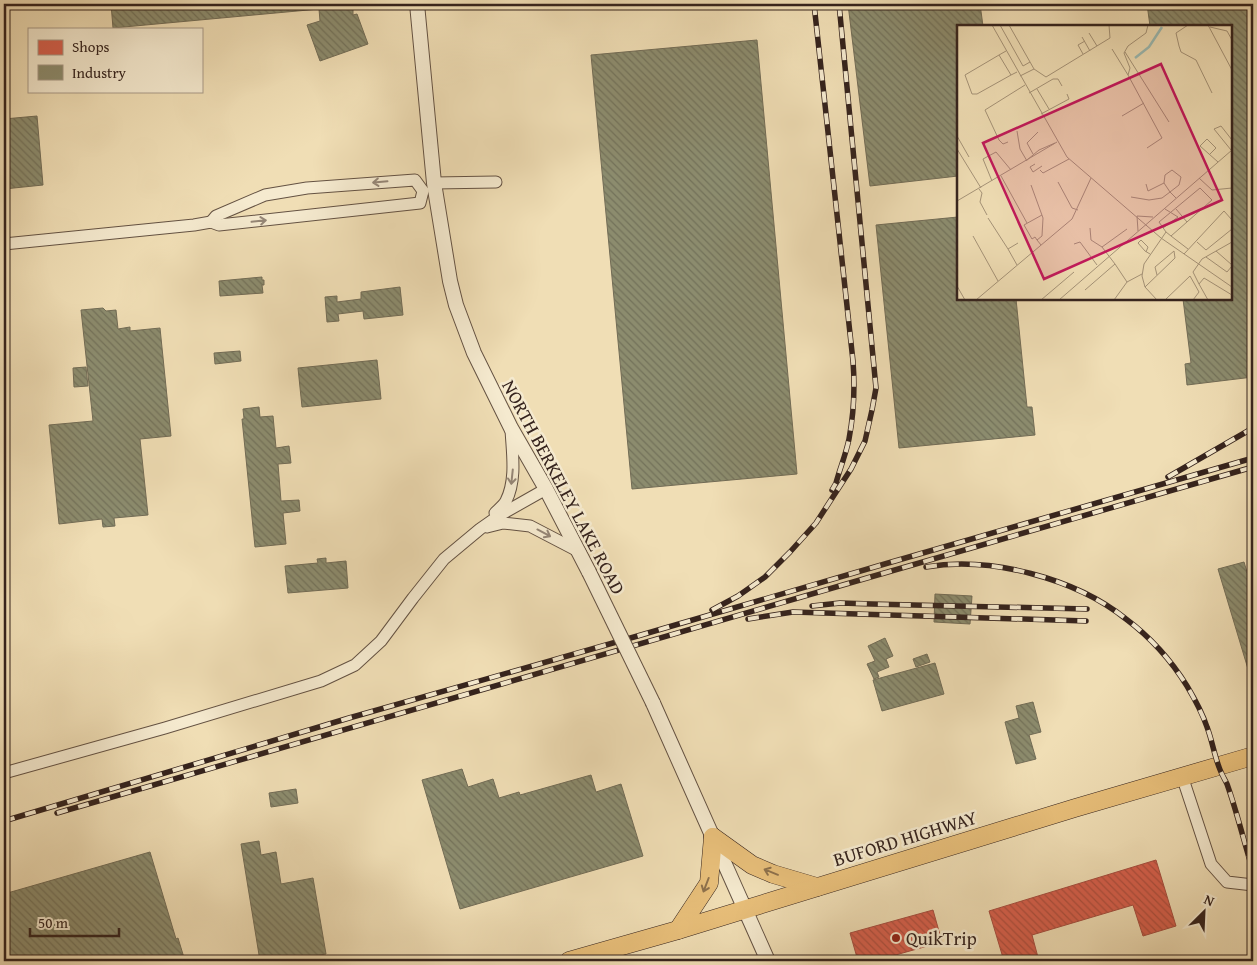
<svg xmlns="http://www.w3.org/2000/svg" width="1257" height="965" font-family="'Gentium Book Plus',serif">
	<defs>
		<pattern id="shops-back-hatch" width="6" height="6" patternUnits="userSpaceOnUse" patternTransform="scale(1.25)"><rect width="6" height="6" fill="#d6604d"/><path d="M-1 5l2 2M0 0l6 6M5-1l2 2" fill="none" stroke="#ae4f3f"/></pattern>
		<pattern id="industry-back-hatch" width="6" height="6" patternUnits="userSpaceOnUse" patternTransform="scale(1.25)"><rect width="6" height="6" fill="#8c8c6e"/><path d="M-1 5l2 2M0 0l6 6M5-1l2 2" fill="none" stroke="#73725a"/></pattern>
	</defs>
	<rect width="100%" height="100%" fill="#f0deb5"/>
	<filter id="stains"><feTurbulence type="fractalNoise" baseFrequency=".004" numOctaves="4"/><feColorMatrix values="0 0 0 0 .2 0 0 0 0 .09 0 0 0 0 .02 0 0 0 .5 -.17"/></filter>
	<radialGradient id="worn" r=".72"><stop offset=".6" stop-color="#630" stop-opacity="0"/><stop offset="1" stop-color="#630" stop-opacity=".3"/></radialGradient>
	<g fill="url(#shops-back-hatch)" stroke="#a64e3f">
		<path d="M1156,860L1176,926L1143,936L1133,905L1032,935L1039,961H1004L989,911Z"/>
		<path d="M933,910L942,942L874,961H858L850,933Z"/>
	</g>
	<g fill="url(#industry-back-hatch)" stroke="#726c56">
		<path d="M111,4H358V5L353,6V15L357,14L368,44L320,61L307,25L320,21L319,9L113,28Z"/>
		<path d="M848,4H980L983,26H958V176L870,186Z"/>
		<path d="M1147,4H1253V377L1187,385L1185,364L1191,363L1183,299H1231V26H1150Z"/>
		<path d="M757,40L797,474L632,489L591,55Z"/>
		<path d="M37,116L43,185L4,189V119Z"/>
		<path d="M958,217V299H1016L1027,407H1032L1035,435L899,448L876,225Z"/>
		<path d="M262,277V280H264V285H262L263,293L220,296L219,281Z"/>
		<path d="M400,287L403,315L364,319L363,311L338,314L339,321L327,322L325,297L337,296V302L361,299V292Z"/>
		<path d="M103,308L106,311L116,310L118,329L130,327V331L160,328L171,436L140,439L148,515L114,518L115,526L103,527L102,519L59,524L49,425L93,421L81,310Z"/>
		<path d="M240,351L241,361L215,364L214,353Z"/>
		<path d="M377,360L381,399L302,407L298,368Z"/>
		<path d="M86,367L88,386L74,387L73,368Z"/>
		<path d="M259,407L260,417L273,416L276,448L289,446L291,463L278,464L281,501L299,500L300,511L283,513L286,544L255,547L242,419H244L243,409Z"/>
		<path d="M326,558V563L346,561L348,588L288,593L285,566L318,563L317,559Z"/>
		<path d="M1244,562L1253,592V678L1251,679L1218,569Z"/>
		<path d="M935,594L972,596L970,624L934,622Z"/>
		<path d="M885,638L893,656L886,659L889,667L877,672L879,677L874,679L867,664L875,661L868,646Z"/>
		<path d="M927,654L930,662L916,667L913,659Z"/>
		<path d="M935,663L944,694L882,711L873,680Z"/>
		<path d="M1033,702L1041,732L1029,735L1036,759L1016,764L1005,722L1019,718L1016,706Z"/>
		<path d="M462,769L468,787L493,779L499,798L519,792L520,795L591,775L596,792L621,784L643,856L460,909L422,780Z"/>
		<path d="M296,789L298,803L271,807L269,793Z"/>
		<path d="M259,841L261,855L276,852L281,884L313,878L326,954L282,961H260L241,844Z"/>
		<path d="M150,852L176,939L178,938L185,961H4V894Z"/>
	</g>
	<g fill="none" stroke-linecap="round" stroke-linejoin="round">
		<g stroke="#645243" stroke-width="13">
			<g id="minor">
				<path d="M434,183L496,182"/>
				<path d="M211,222L216,216L265,195L307,188L415,180L423,191"/>
				<path d="M4,244L194,225L211,222L219,225L420,203L423,191"/>
				<path d="M495,513C499,509 504,505 506,501C517,479 512,452 511,429"/>
				<path d="M487,527L503,523L530,526L580,552"/>
				<path d="M4,773L165,728L321,681L355,665L381,641L413,598L444,559L480,529L500,515L546,489"/>
				<path d="M1182,776L1211,864L1227,882L1253,885"/>
			</g>
		</g>
		<g stroke="#645243" stroke-width="16">
			<g id="tertiary">
				<path d="M417,4L434,183L450,281L456,305L474,353L511,428L546,489L589,572"/>
				<path d="M653,703L768,961"/>
			</g>
		</g>
		<g stroke="#35231d" stroke-width="19">
			<g id="primary">
				<path d="M713,837L752,865L773,874L817,887"/>
				<path d="M678,930L709,883L713,837"/>
				<path d="M569,961L678,930L1075,808L1253,756"/>
			</g>
		</g>
		<use href="#minor" stroke="#f5eacf" stroke-width="11"/>
		<use href="#tertiary" stroke="#f5eacf" stroke-width="14"/>
		<use href="#primary" stroke="#e8bf7a" stroke-width="18"/>
		<g stroke="#35231d" stroke-width="5.5">
			<g id="rail">
				<path d="M814,4L853,361C855,387 854,413 849,439C846,454 840,468 836,483L832,490"/>
				<path d="M1168,477L1253,428"/>
				<path d="M926,567C990,556 1075,578 1126,619C1150,637 1171,660 1187,686C1193,696 1203,715 1207,727C1212,740 1214,754 1219,767C1221,773 1224,778 1227,784C1237,812 1244,842 1253,871"/>
				<path d="M812,606L840,603L872,604L1087,609"/>
				<path d="M712,610L738,596L765,577L790,552L816,523L851,469L865,441L872,410L876,388L839,4"/>
				<path d="M748,619L793,612L1086,621"/>
				<path d="M57,813L867,578L1253,467"/>
				<path d="M4,821L349,718L641,635L895,561L1253,458"/>
			</g>
		</g>
		<use href="#rail" stroke="#f5eacf" stroke-width="4" stroke-dasharray="11" stroke-linecap="butt"/>
		<g stroke="#645243" stroke-width="16" stroke-linecap="butt">
			<path id="tertiary-bridge" d="M589,572L653,703"/>
		</g>
		<use href="#tertiary-bridge" stroke="#f5eacf" stroke-width="14"/>
	</g>
	<defs><path id="oneway-shaft" d="M-6 0H5M1.5-3L5.5 0L1.5 3" fill="none" stroke-width="1.6" stroke-linecap="round" stroke-linejoin="round" transform="scale(1.25)"/></defs>
	<g stroke="#958676">
		<use href="#oneway-shaft" transform="translate(380 182) rotate(175)"/>
		<use href="#oneway-shaft" transform="translate(259 221) rotate(-6)"/>
		<use href="#oneway-shaft" transform="translate(512 477) rotate(96)"/>
		<use href="#oneway-shaft" transform="translate(544 533) rotate(28)"/>
	</g>
	<g stroke="#8e714c">
		<use href="#oneway-shaft" transform="translate(771 872) rotate(-158)"/>
		<use href="#oneway-shaft" transform="translate(706 885) rotate(111)"/>
	</g>
	<circle fill="#8f2418" stroke="#f5eacf" stroke-width="2" cx="896" cy="938" r="5"/>
	<g text-anchor="middle" stroke-width="5" stroke-linejoin="round" paint-order="stroke">
		<g font-size="19" fill="#35231d" stroke="#f5eacf">
			<text transform="translate(564 487) rotate(62)" y="7">NORTH BERKELEY LAKE ROAD</text>
			<text transform="translate(905 838) rotate(-17)" y="7">BUFORD HIGHWAY</text>
		</g>
		<g font-size="19" fill="#35231d" stroke="#f5eacf" text-anchor="start">
			<text x="906" y="945">QuikTrip</text>
		</g>
	</g>
	<g transform="translate(957 25)">
		<rect width="275" height="275" fill="#f0deb5"/>
		<path fill="none" stroke="#9bbbb4" stroke-width="2.5" d="M178,33L192,22L205,2"/>
		<path fill="none" stroke="#a59378" stroke-width="1" d="M35,0L110,132L204,213L275,262M43,0L66,41L73,37M52,0L77,44L63,51M231,0L219,8L222,21L224,27L239,35L255,68M251,0L275,45M253,2L270,6L275,15M132,8L140,21M125,12L133,26M155,24L171,50M49,26L42,30L54,50L60,47M168,27L212,97M126,29L121,20L128,16M42,30L8,50L15,69H20L54,50M77,44L89,52L153,13L152,0M80,64L92,84M72,68L96,54H101L105,61M84,89L112,74L110,69M165,91L187,78M60,106L63,124L70,136M0,111L12,132M51,117L46,119L42,115L28,85L68,60M190,123L205,113L171,50L173,43L167,28L171,21L189,8L191,0M0,124L24,163M274,125L257,104L264,101L275,115M76,129L70,118L81,107M253,129L259,123L250,114L243,121L261,137M70,135L82,125L98,118M78,139L73,142L76,147L85,141M83,145L86,148L112,134M44,151L70,198M242,153L255,165M35,156L26,134L39,127L54,145M101,157L115,183L121,185M189,159L191,166L207,158L213,167L222,160L224,152L215,145L208,150L207,158M74,160L86,193L85,211L80,215L84,220M22,164L25,168L23,177L30,190M255,165L275,163M174,172L192,175L205,173L213,167L219,173M0,176L100,117M219,184L230,197M31,193L51,224M133,203L134,215L145,222M206,203L221,192L208,184M181,206L180,191L196,192M16,211L41,256M214,211L231,224M80,215L78,212L75,214L67,200L85,190M240,217L249,225L275,204M275,217L245,234L236,247L242,259L247,253L275,270M117,219L123,217L140,240M259,226L275,240M189,227L191,222L184,215L181,218L188,226L193,229M227,229L267,186L275,195M249,232L270,247L275,241M60,240L51,224L61,218M170,257L185,249M242,259L251,275M0,261L8,275H12M188,262L218,233L217,226L198,242L200,250M128,265L158,239L145,222L170,204M19,275L115,194L134,153M84,275L117,247M102,275L275,125M157,275L170,257L158,239M200,275L188,262L185,251L187,239L209,207L202,197L243,163L255,175L214,211L209,207M208,275L233,251L242,267L236,275"/>
		<path fill="#c2185b" fill-opacity="0.15" stroke="#c2185b" stroke-width="2.5" d="M204,39L265,175L87,254L26,118Z"/>
		<rect width="275" height="275" fill="none" stroke="#35231d" stroke-width="2.5"/>
	</g>
	<rect width="1257" height="965" fill="none" stroke="#f0deb5" stroke-width="20"/>
	<rect x="5" y="5" width="1247" height="955" fill="none" stroke="#35231d" stroke-width="2.5"/>
	<rect x="10" y="10" width="1237" height="945" fill="none" stroke="#35231d"/>
	<rect x="28" y="28" width="175" height="65" fill="#f5eacf" stroke="#a89a88"/>
	<rect x="38" y="40" width="25" height="15" fill="#d6604d" stroke="#a89a88"/>
	<text x="72" y="52" font-size="15" fill="#35231d">Shops</text>
	<rect x="38" y="65" width="25" height="15" fill="#8c8c6e" stroke="#a89a88"/>
	<text x="72" y="78" font-size="15" fill="#35231d">Industry</text>
	<g transform="translate(1204 912) rotate(24)" stroke="#f5eacf" stroke-width="4" paint-order="stroke">
	<path d="M0-4L9 19L0 12L-9 19Z" fill="#35231d"/>
	<text y="-8" font-size="14" font-weight="bold" text-anchor="middle" fill="#35231d">N</text>
	</g>
	<path d="M30 928v8h89v-8" fill="none" stroke="#35231d" stroke-width="2.5"/>
	<text x="38" y="928" font-size="15" fill="#35231d" stroke="#f5eacf" stroke-width="4" paint-order="stroke">50 m</text>
	<rect width="100%" height="100%" filter="url(#stains)"/>
	<rect width="100%" height="100%" fill="url(#worn)"/>
</svg>
